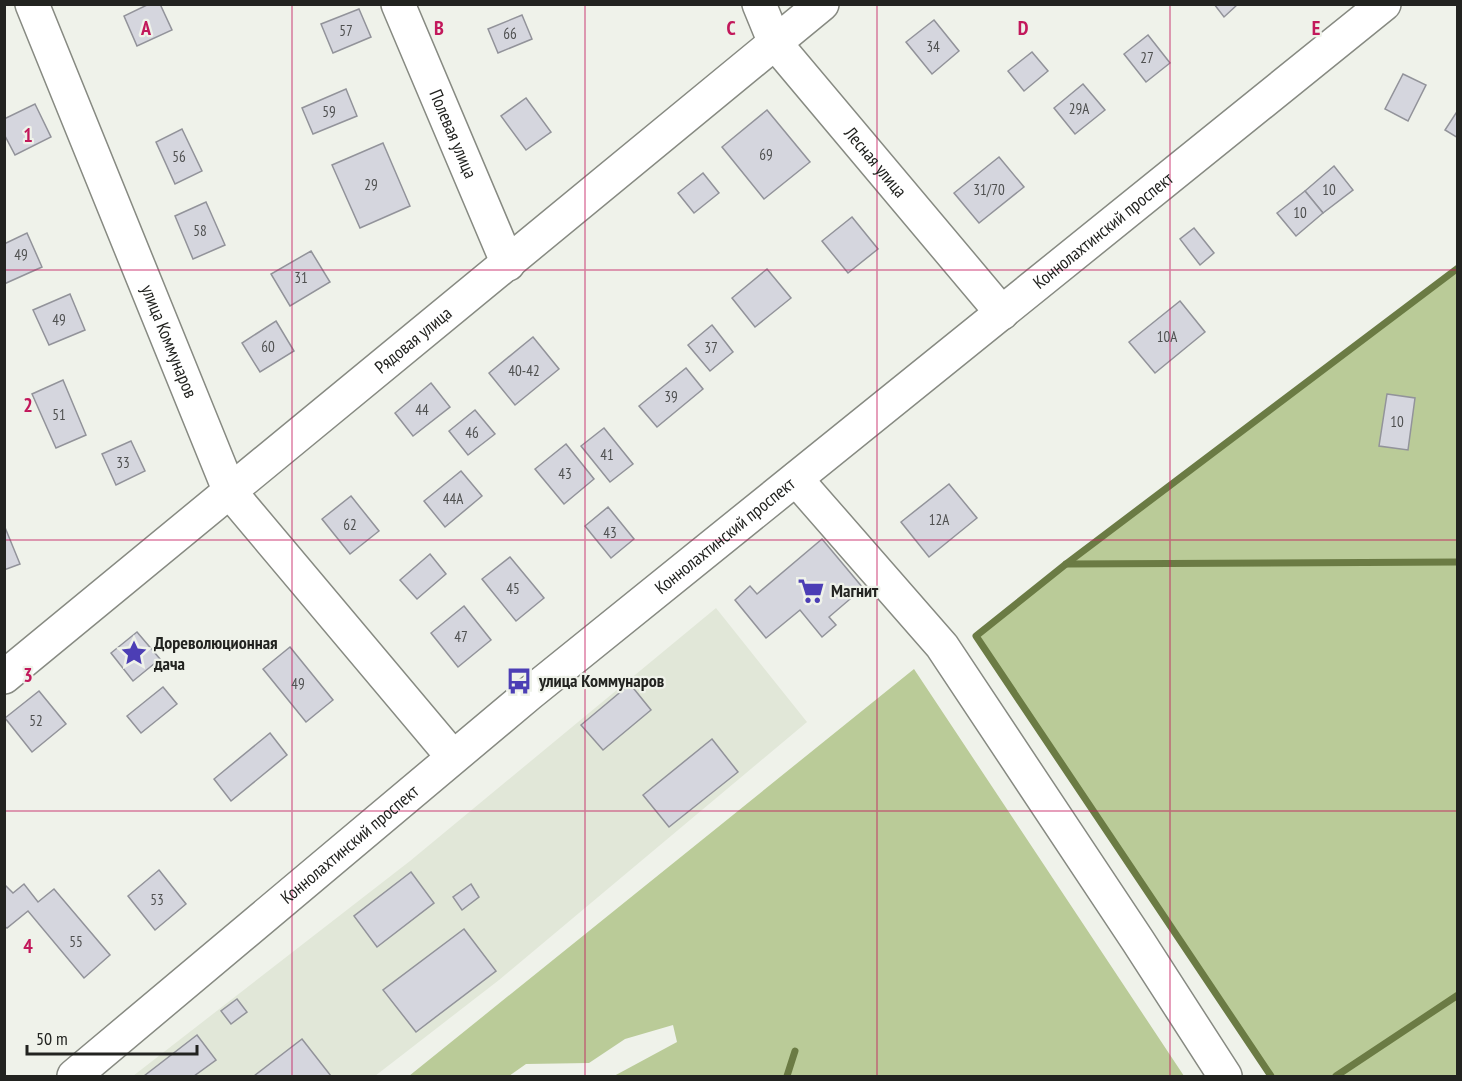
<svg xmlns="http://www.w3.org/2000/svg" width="1462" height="1081" font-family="'PT Sans Narrow',sans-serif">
	<rect width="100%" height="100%" fill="#eff2ea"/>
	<path fill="#e1e7d8" d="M716,608L807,722L499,980L375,1076H133L410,861Z"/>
	<g fill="#bacb98">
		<path d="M1457,268V1076H1271L976,636L1066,564Z"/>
		<path d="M914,669L1184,1076H614L677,1042L673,1025L625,1039L589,1063L526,1064L509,1076H409Z"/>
	</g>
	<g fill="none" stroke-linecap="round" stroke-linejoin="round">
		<g stroke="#6b7b44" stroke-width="7">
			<path d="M1066,564L1458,562"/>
			<path d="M787,1076L795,1051"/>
			<path d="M1271,1076L976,636L1066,564L1458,268"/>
			<path d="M1336,1076L1458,995"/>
		</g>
	</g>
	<g fill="#d5d6de" stroke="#92939a" stroke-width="1.5">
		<path d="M149,4H160L172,30L137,46L124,16Z"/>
		<path d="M1214,4H1238L1224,17Z"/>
		<path d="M359,9L371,37L333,53L321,24Z"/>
		<path d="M522,15L532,39L498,53L488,29Z"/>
		<path d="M934,20L959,51L932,74L906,42Z"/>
		<path d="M1148,35L1170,63L1146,82L1124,54Z"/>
		<path d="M1032,52L1048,71L1024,91L1008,71Z"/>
		<path d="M1403,74L1426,85L1408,121L1385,109Z"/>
		<path d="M1083,84L1105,110L1075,134L1054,108Z"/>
		<path d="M346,89L357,116L313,134L302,108Z"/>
		<path d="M526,98L551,132L526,150L501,116Z"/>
		<path d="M35,104L51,137L15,155L4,134V119Z"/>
		<path d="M767,110L810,162L764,199L722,147Z"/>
		<path d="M1458,110V138L1445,130Z"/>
		<path d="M182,129L202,171L175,184L156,142Z"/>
		<path d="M383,143L410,206L360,228L332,165Z"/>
		<path d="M999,157L1024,187L979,223L954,193Z"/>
		<path d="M1334,166L1353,190L1323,213L1305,191Z"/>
		<path d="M703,173L719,193L694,213L678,193Z"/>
		<path d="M1305,191L1323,213L1296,236L1277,213Z"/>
		<path d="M206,202L225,245L193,259L175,216Z"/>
		<path d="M852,217L878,249L848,273L822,241Z"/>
		<path d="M1194,228L1214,253L1200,265L1180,239Z"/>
		<path d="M27,233L42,267L4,284V244Z"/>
		<path d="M311,251L330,282L290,306L271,274Z"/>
		<path d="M767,269L791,298L755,327L732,298Z"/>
		<path d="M70,294L85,330L49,345L33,310Z"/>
		<path d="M1180,301L1205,332L1155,373L1129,342Z"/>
		<path d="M276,321L294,351L260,372L242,343Z"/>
		<path d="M712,325L733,352L710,371L688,345Z"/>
		<path d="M533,337L559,369L515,405L489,373Z"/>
		<path d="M686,368L703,389L657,427L639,406Z"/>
		<path d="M63,380L86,435L56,448L32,394Z"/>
		<path d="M431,383L450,407L413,436L395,413Z"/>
		<path d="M1387,394L1415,398L1408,450L1379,446Z"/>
		<path d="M475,410L495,434L468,455L449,431Z"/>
		<path d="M604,428L633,464L610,482L581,446Z"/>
		<path d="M131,441L145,471L116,485L102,454Z"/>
		<path d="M566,444L594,479L564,504L535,469Z"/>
		<path d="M461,471L482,496L445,527L424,501Z"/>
		<path d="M949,484L977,518L929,557L901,522Z"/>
		<path d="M351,496L379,531L350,554L322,519Z"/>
		<path d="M608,507L634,539L611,558L585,526Z"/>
		<path d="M4,525L20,564L4,570Z"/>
		<path d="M822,539L863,588L829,617L836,625L822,637L800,610L766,638L735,600L750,586L757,594Z"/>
		<path d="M430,554L446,574L417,599L400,580Z"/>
		<path d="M510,557L544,598L516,621L482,579Z"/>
		<path d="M464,606L491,640L458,667L431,633Z"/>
		<path d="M137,632L160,659L133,681L111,653Z"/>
		<path d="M290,647L333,700L306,722L263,669Z"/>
		<path d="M630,684L651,710L603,750L581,725Z"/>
		<path d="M163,687L177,704L141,733L127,716Z"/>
		<path d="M39,691L66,724L32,752L5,718Z"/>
		<path d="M270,733L287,755L231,801L214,779Z"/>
		<path d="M712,739L738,772L669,827L643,795Z"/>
		<path d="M159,870L186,904L155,930L128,896Z"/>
		<path d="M411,872L434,903L377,947L354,916Z"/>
		<path d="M4,884L13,893L24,884L38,902L54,889L110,955L84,978L28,911L7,928L4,926Z"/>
		<path d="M471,884L479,897L462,910L453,897Z"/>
		<path d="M464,929L496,971L416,1032L383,990Z"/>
		<path d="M237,999L247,1012L231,1024L221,1011Z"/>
		<path d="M197,1035L216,1060L194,1076H144Z"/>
		<path d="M302,1039L331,1076H254Z"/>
	</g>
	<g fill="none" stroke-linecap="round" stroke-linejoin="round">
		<g stroke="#878a82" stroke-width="36">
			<g id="minor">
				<path id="s1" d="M32,4L230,492L453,757"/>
				<path id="s2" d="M398,4L508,264"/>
				<path id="s3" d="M759,4L775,43L1002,313"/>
				<path d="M796,479L942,646L1138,941L1225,1076"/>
				<path id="s4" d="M4,677L822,4"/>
			</g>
		</g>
		<g stroke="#878a82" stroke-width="36">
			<g id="major">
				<path id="s5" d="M74,1076L529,694L1384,4"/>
			</g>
		</g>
		<use href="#minor" stroke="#fff" stroke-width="33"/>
		<use href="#major" stroke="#fff" stroke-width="33"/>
	</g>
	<path fill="none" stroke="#c2185b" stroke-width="1.5" stroke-opacity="0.55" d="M292,4V1076M585,4V1076M877,4V1076M1170,4V1076M4,270H1458M4,540H1458M4,811H1458"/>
	<defs>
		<g id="supermarket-bare" transform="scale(2.07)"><path d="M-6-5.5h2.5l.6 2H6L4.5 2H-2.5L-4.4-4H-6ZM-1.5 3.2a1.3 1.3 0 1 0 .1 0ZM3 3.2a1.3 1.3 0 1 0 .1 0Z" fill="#4c3eb5" stroke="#eff2ea" stroke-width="2.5" paint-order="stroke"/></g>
		<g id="sight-bare" transform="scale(2.07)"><path d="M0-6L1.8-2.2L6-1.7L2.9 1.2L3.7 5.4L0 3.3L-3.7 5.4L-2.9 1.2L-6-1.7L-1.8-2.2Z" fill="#4c3eb5" stroke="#eff2ea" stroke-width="2.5" paint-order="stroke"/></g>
		<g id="bus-bare" transform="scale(2.07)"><path d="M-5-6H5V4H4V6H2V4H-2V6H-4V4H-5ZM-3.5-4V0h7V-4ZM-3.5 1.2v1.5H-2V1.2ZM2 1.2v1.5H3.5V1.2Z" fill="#4c3eb5" stroke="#eff2ea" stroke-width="2.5" paint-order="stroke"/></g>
	</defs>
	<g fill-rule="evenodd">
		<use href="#supermarket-bare" x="811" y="591"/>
		<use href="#sight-bare" x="134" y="653"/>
		<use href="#bus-bare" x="519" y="681"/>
	</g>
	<g text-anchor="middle" stroke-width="4.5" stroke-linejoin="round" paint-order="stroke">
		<g font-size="15" fill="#4f5050">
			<text x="346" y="36">57</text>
			<text x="510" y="39">66</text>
			<text x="933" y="52">34</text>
			<text x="1147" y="63">27</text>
			<text x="1079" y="114">29А</text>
			<text x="329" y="117">59</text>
			<text x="766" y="160">69</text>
			<text x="179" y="162">56</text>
			<text x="371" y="190">29</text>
			<text x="989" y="195">31/70</text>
			<text x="1329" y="195">10</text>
			<text x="1300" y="218">10</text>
			<text x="200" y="236">58</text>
			<text x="21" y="260">49</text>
			<text x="301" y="283">31</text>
			<text x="59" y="325">49</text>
			<text x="1167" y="342">10А</text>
			<text x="268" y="352">60</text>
			<text x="711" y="353">37</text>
			<text x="524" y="376">40-42</text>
			<text x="671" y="402">39</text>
			<text x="422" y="415">44</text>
			<text x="59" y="420">51</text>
			<text x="1397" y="427">10</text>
			<text x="472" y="438">46</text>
			<text x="607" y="460">41</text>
			<text x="123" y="468">33</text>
			<text x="565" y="479">43</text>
			<text x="453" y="504">44А</text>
			<text x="939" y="525">12А</text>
			<text x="350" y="530">62</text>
			<text x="610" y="538">43</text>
			<text x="513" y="594">45</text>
			<text x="461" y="642">47</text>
			<text x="298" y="689">49</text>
			<text x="36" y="726">52</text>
			<text x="157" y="905">53</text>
			<text x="76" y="947">55</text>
		</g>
		<g font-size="18" fill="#222320" stroke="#eff2ea">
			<text dy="6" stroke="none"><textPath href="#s2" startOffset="141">Полевая улица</textPath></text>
			<text dy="6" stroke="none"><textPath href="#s3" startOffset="198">Лесная улица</textPath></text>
			<text dy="6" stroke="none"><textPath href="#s5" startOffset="1332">Коннолахтинский проспект</textPath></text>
			<text dy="6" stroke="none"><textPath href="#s4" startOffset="530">Рядовая улица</textPath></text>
			<text dy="6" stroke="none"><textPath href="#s1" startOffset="364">улица Коммунаров</textPath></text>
			<text dy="6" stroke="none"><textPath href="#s5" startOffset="846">Коннолахтинский проспект</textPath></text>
			<text dy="6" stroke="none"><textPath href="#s5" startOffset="360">Коннолахтинский проспект</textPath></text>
		</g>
		<g font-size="18" font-weight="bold" fill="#222320" stroke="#eff2ea" text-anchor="start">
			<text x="831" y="597">Магнит</text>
			<text x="154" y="649">Дореволюционная<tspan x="154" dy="21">дача</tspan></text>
			<text x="539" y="687">улица Коммунаров</text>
		</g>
	</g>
	<g font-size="20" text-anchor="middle" font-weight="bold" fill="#c2185b" stroke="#eff2ea" stroke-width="4.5" stroke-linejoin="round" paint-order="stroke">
		<text x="146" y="35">A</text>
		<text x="439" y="35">B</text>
		<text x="731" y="35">C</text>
		<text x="1023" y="35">D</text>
		<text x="1316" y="35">E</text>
		<text x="28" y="142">1</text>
		<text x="28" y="412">2</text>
		<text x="28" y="682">3</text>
		<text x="28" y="953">4</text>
	</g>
	<rect width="1462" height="1081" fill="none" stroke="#222320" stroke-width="12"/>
	<path d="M27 1045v9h170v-9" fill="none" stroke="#222320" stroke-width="3"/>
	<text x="36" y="1045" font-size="18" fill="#222320" stroke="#eff2ea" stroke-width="4.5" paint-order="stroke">50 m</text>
</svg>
